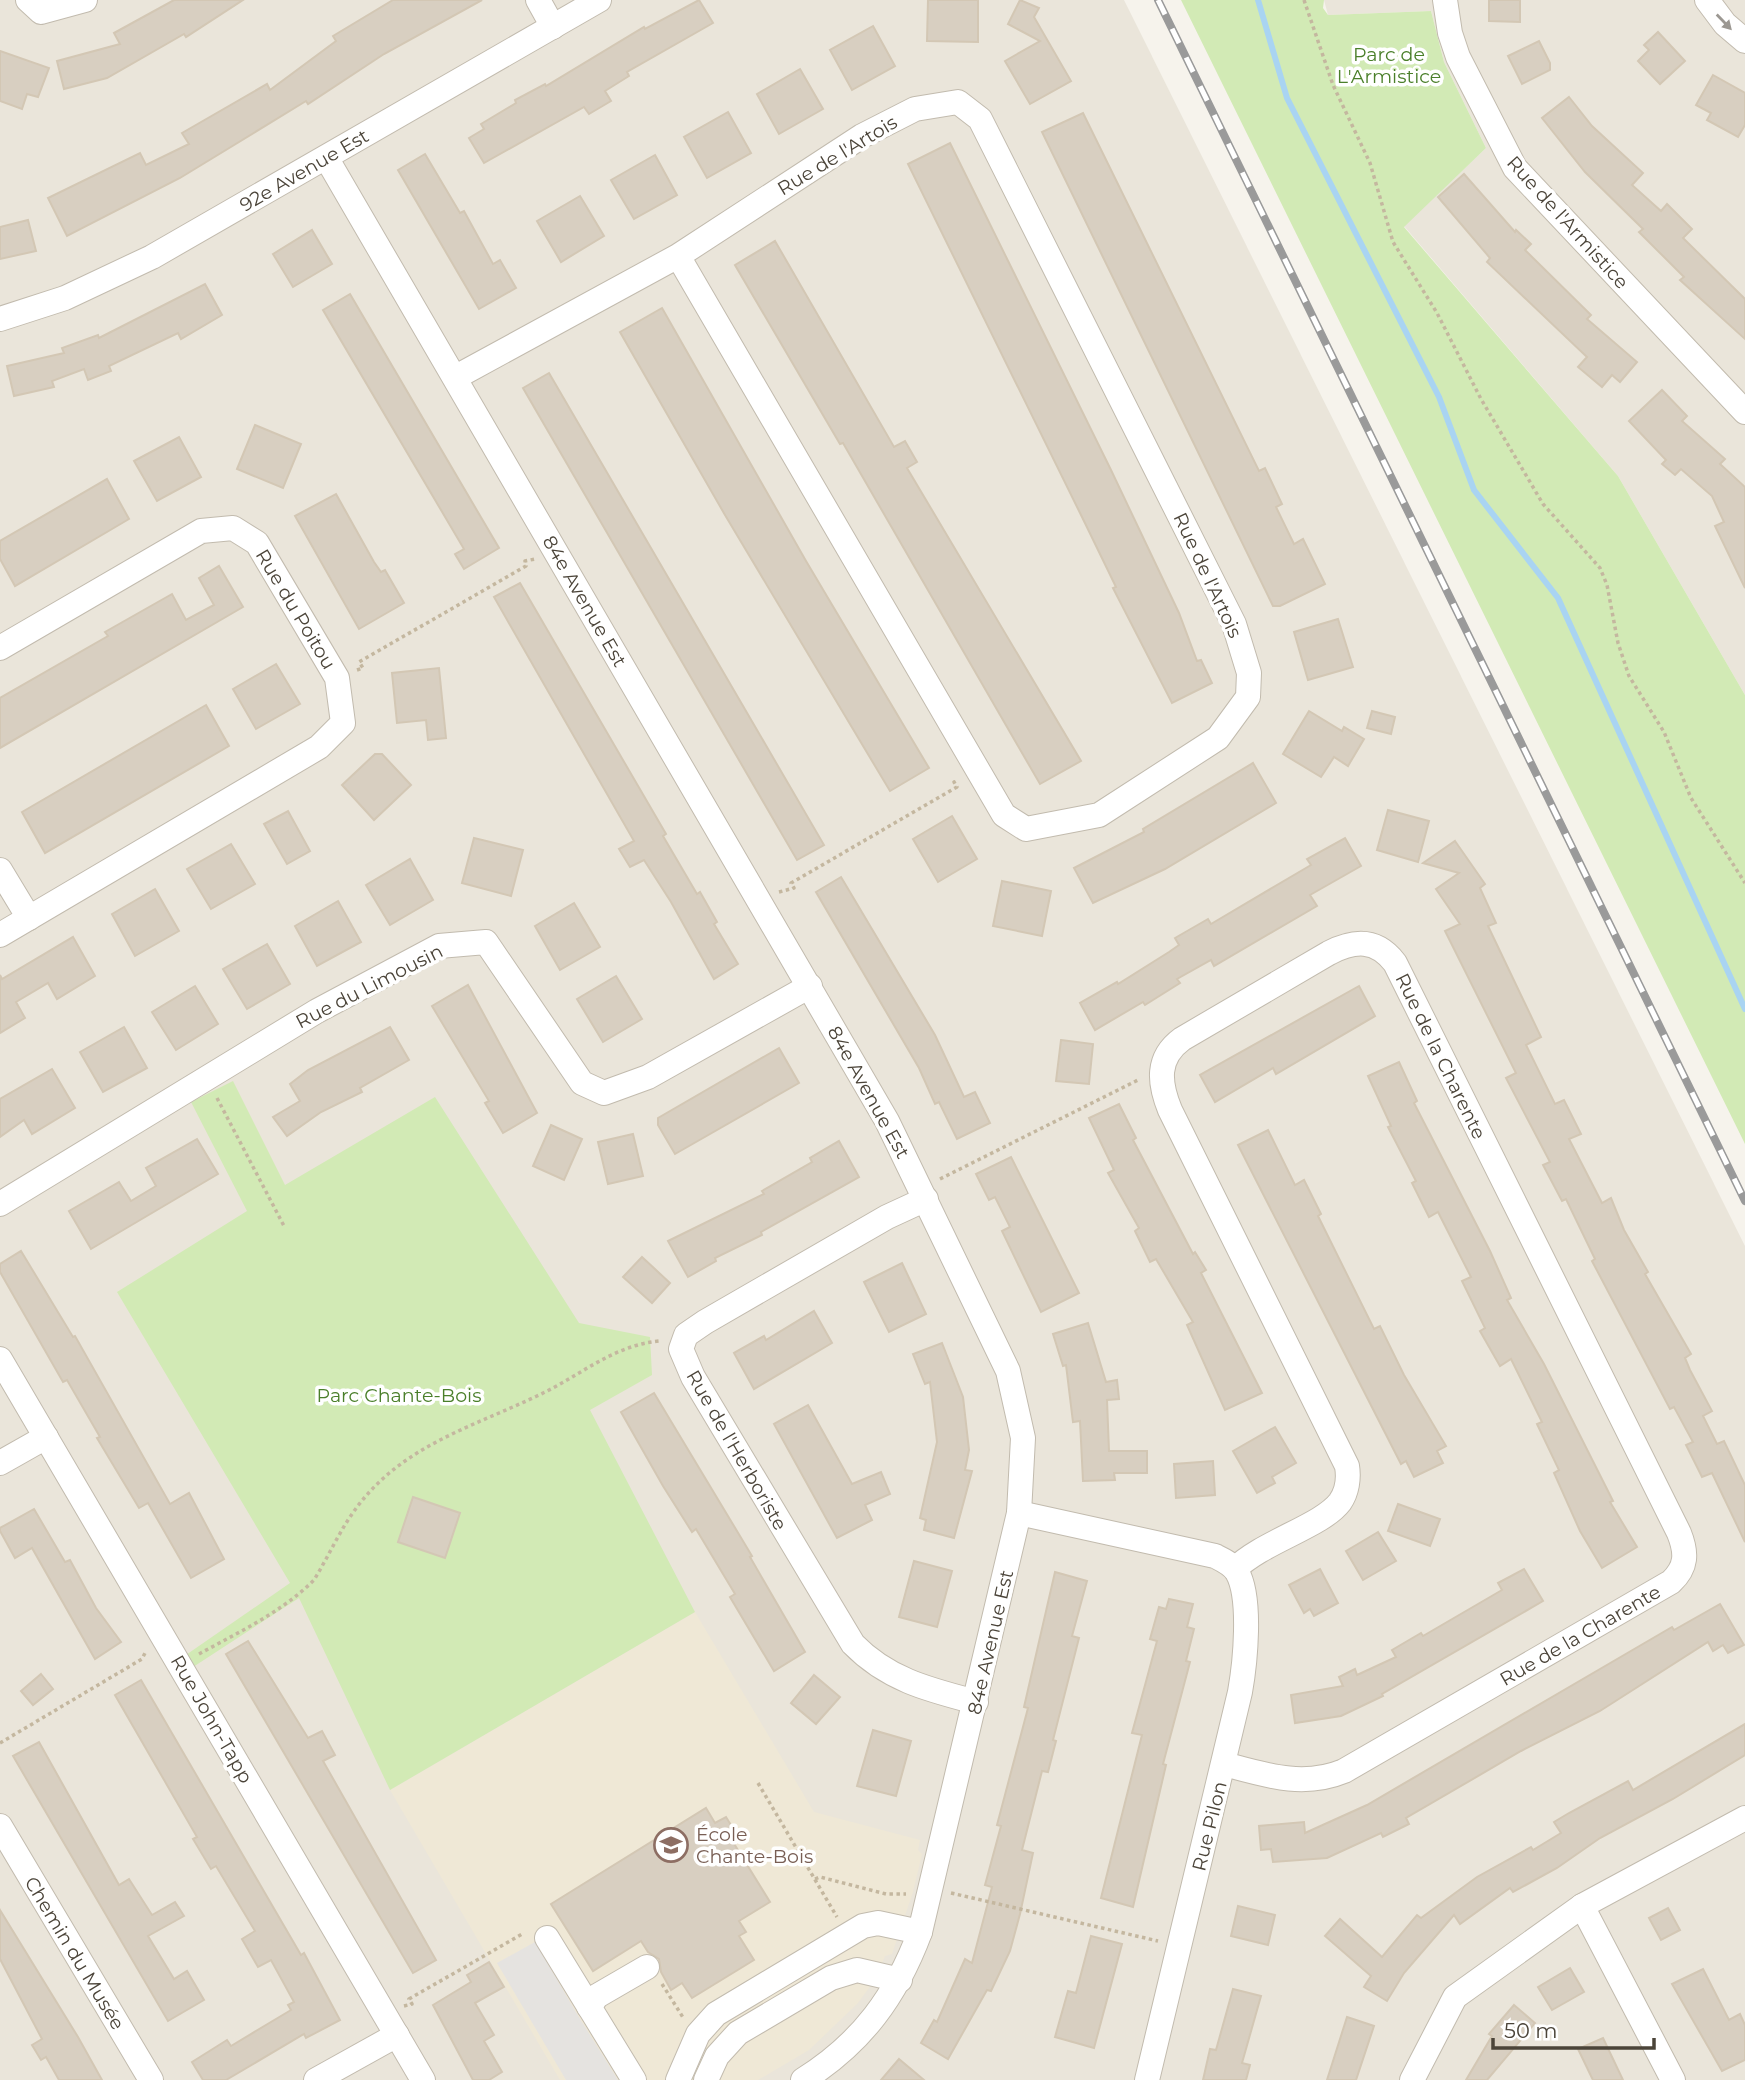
<svg xmlns="http://www.w3.org/2000/svg" width="1745" height="2080" font-family="Montserrat,sans-serif">
	<rect width="100%" height="100%" fill="#f6f3ec"/>
	<g fill="#eae5da">
		<path d="M0,0H1124L1745,1246V2080H0Z"/>
		<path d="M1324,0H1745V695L1618,476L1404,226L1486,148L1444,62L1431,11L1328,15Z"/>
	</g>
	<path fill="#efe8d6" d="M695,1612L814,1812L920,1840L918,1850L922,1854L913,1892L892,1954L885,1956L877,1977L858,2003L809,2050L758,2080H560L390,1790Z"/>
	<g fill="#d2eab5">
		<path d="M1181,0H1324L1323,8L1328,15L1431,11L1444,62L1486,148L1404,227L1618,476L1745,695V1144Z"/>
		<path d="M233,1081L285,1185L435,1097L579,1323L650,1337L652,1375L590,1410L695,1612L390,1790L299,1598L187,1671L183,1657L290,1583L117,1292L247,1211L191,1102Z"/>
	</g>
	<path fill="#e5e3e0" d="M535,1942L577,2014L618,2080H566L497,1963Z"/>
	<g fill="none" stroke-linecap="round" stroke-linejoin="round">
		<path stroke="#a9d4f2" stroke-width="6" d="M1258,0L1287,98L1439,397L1474,490L1558,598L1745,1009"/>
	</g>
	<g fill="#d8cfc1" stroke="#d3c7b4" stroke-width="2">
		<path d="M174,0H243L186,37L184,34L107,78L64,89L57,61L120,44L114,33Z"/>
		<path d="M393,0H482L384,54L308,104L306,101L180,178L67,236L48,198L140,153L146,165L189,144L182,133L267,84L270,90L336,41L333,36Z"/>
		<path d="M699,0L713,23L627,72L629,76L605,91L611,101L589,114L584,107L484,163L469,138L484,129L481,124L516,103L515,100L545,84L546,86L644,27L645,29Z"/>
		<path d="M928,0H978V42L927,41Z"/>
		<path d="M1020,0L1039,8L1034,17L1071,81L1030,104L1005,61L1040,41L1008,24Z"/>
		<path d="M1489,0H1520V22L1489,21Z"/>
		<path d="M873,26L895,66L852,90L830,50Z"/>
		<path d="M1658,32L1685,61L1660,84L1638,61L1649,50L1644,45Z"/>
		<path d="M1539,41L1550,63V70L1522,84L1508,56Z"/>
		<path d="M0,51L49,68L38,97L27,94L22,109L0,101Z"/>
		<path d="M800,69L823,109L779,134L757,94Z"/>
		<path d="M1713,75L1745,93V125L1738,137L1707,120L1711,113L1696,105Z"/>
		<path d="M1569,97L1592,126L1643,173L1632,185L1661,211L1667,204L1692,229L1683,238L1745,299V339L1680,280L1684,277L1639,232L1643,229L1585,172L1542,118Z"/>
		<path d="M728,112L751,153L707,178L684,137Z"/>
		<path d="M1083,113L1259,471L1265,468L1282,504L1276,507L1294,544L1303,539L1325,584L1280,606H1273L1042,132Z"/>
		<path d="M950,143L1111,470L1179,613L1197,661L1201,660L1212,683L1172,703L1113,588L1116,587L1082,517L908,164Z"/>
		<path d="M425,154L460,213L464,211L493,264L500,260L516,288L479,309L398,170Z"/>
		<path d="M655,155L677,195L634,219L611,180Z"/>
		<path d="M1464,174L1515,232L1516,230L1531,244L1525,250L1591,315L1587,319L1637,362L1620,382L1612,375L1602,387L1578,367L1587,357L1487,262L1490,258L1438,197Z"/>
		<path d="M580,196L604,236L561,262L537,221Z"/>
		<path d="M28,220L36,251L0,259V227Z"/>
		<path d="M312,230L332,264L293,287L273,254Z"/>
		<path d="M775,241L894,447L905,441L917,462L907,468L1081,761L1040,784L843,443L840,444L735,265Z"/>
		<path d="M205,284L222,315L181,339L178,333L109,366L111,371L88,380L84,369L52,381L54,387L14,396L7,366L64,353L62,348L98,335L99,338Z"/>
		<path d="M350,294L499,548L464,569L455,554L464,549L323,310Z"/>
		<path d="M662,308L806,561L929,768L890,791L725,515L620,332Z"/>
		<path d="M549,373L824,845L797,860L523,388Z"/>
		<path d="M1662,390L1687,416L1682,421L1725,459L1720,464L1745,487V588L1715,526L1724,522L1712,496L1681,469L1675,475L1662,464L1666,460L1629,421Z"/>
		<path d="M255,425L301,444L283,488L237,469Z"/>
		<path d="M179,437L201,477L157,501L134,461Z"/>
		<path d="M107,479L129,519L15,586L0,559V541Z"/>
		<path d="M336,494L374,562L381,572L385,570L404,603L359,629L295,516Z"/>
		<path d="M219,566L243,607L0,748V698L108,636L105,632L172,594L186,620L214,605L199,578Z"/>
		<path d="M520,583L666,834L663,836L697,894L700,892L717,922L714,924L738,964L714,979L671,902L644,860L630,867L619,849L634,841L494,597Z"/>
		<path d="M1338,619L1353,667L1308,680L1294,632Z"/>
		<path d="M276,664L300,704L256,729L233,689Z"/>
		<path d="M439,668L446,738L428,740L426,720L397,723L392,673Z"/>
		<path d="M206,705L229,746L45,853L22,812Z"/>
		<path d="M1309,711L1342,731L1344,727L1364,739L1348,766L1334,757L1321,777L1283,754Z"/>
		<path d="M1372,711L1395,717L1391,734L1367,728Z"/>
		<path d="M375,754H382L411,785L374,820L342,785Z"/>
		<path d="M1253,763L1276,803L1165,869L1093,903L1074,868L1144,832L1143,829Z"/>
		<path d="M1388,810L1429,821L1418,862L1377,850Z"/>
		<path d="M288,811L310,851L287,864L264,824Z"/>
		<path d="M952,816L977,859L938,882L913,839Z"/>
		<path d="M474,838L523,850L511,896L462,883Z"/>
		<path d="M1345,838L1361,866L1310,895L1317,906L1214,966L1211,960L1177,979L1180,983L1145,1005L1143,1002L1095,1030L1080,1003L1117,982L1118,984L1169,952L1179,945L1175,938L1208,919L1211,924L1311,865L1307,859Z"/>
		<path d="M1455,841L1485,884L1480,888L1496,923L1488,926L1541,1037L1526,1045L1555,1104L1564,1100L1581,1134L1569,1139L1602,1203L1611,1198L1624,1230L1648,1272L1645,1274L1691,1354L1685,1358L1690,1370L1712,1411L1703,1416L1717,1444L1724,1441L1745,1485V1542L1712,1473L1702,1477L1686,1445L1693,1442L1674,1407L1670,1409L1592,1261L1595,1259L1566,1199L1562,1201L1543,1165L1550,1162L1506,1078L1516,1073L1445,931L1460,924L1436,889L1459,873L1423,863Z"/>
		<path d="M231,844L255,884L211,909L187,869Z"/>
		<path d="M410,859L433,900L390,925L366,885Z"/>
		<path d="M841,877L935,1035L964,1097L975,1092L990,1123L957,1139L939,1102L935,1104L919,1068L816,892Z"/>
		<path d="M1002,881L1051,891L1042,936L993,926Z"/>
		<path d="M155,889L179,931L135,956L112,914Z"/>
		<path d="M338,901L361,942L317,966L295,926Z"/>
		<path d="M574,903L600,947L560,970L535,926Z"/>
		<path d="M73,937L95,976L57,999L48,983L16,1002L25,1018L0,1033V975L2,979Z"/>
		<path d="M267,944L290,984L247,1009L223,969Z"/>
		<path d="M616,976L642,1019L603,1042L577,999Z"/>
		<path d="M468,985L537,1113L503,1133L485,1103L489,1101L432,1006Z"/>
		<path d="M195,986L218,1024L176,1050L152,1012Z"/>
		<path d="M1359,986L1375,1016L1276,1074L1273,1068L1215,1102L1200,1075Z"/>
		<path d="M124,1027L147,1068L103,1092L80,1052Z"/>
		<path d="M390,1027L409,1060L360,1088L362,1092L321,1112L287,1136L273,1117L300,1101L290,1084L308,1070Z"/>
		<path d="M1061,1040L1093,1044L1089,1084L1056,1081Z"/>
		<path d="M779,1048L799,1083L675,1154L658,1125V1118Z"/>
		<path d="M1399,1062L1417,1101L1414,1103L1490,1251L1511,1298L1507,1300L1544,1364L1613,1501L1610,1502L1637,1547L1602,1568L1580,1531L1554,1473L1559,1470L1537,1424L1542,1422L1511,1359L1500,1366L1480,1331L1485,1328L1462,1281L1471,1277L1438,1212L1429,1217L1412,1183L1416,1181L1388,1127L1391,1126L1368,1076Z"/>
		<path d="M52,1069L75,1108L32,1134L24,1120L0,1137V1099Z"/>
		<path d="M1119,1104L1136,1138L1133,1140L1193,1254L1195,1252L1206,1270L1201,1273L1262,1393L1225,1410L1187,1325L1193,1322L1156,1259L1150,1262L1135,1231L1139,1228L1108,1173L1114,1170L1089,1118Z"/>
		<path d="M551,1125L582,1139L564,1180L533,1166Z"/>
		<path d="M1268,1130L1295,1185L1304,1180L1321,1214L1318,1216L1374,1329L1380,1326L1404,1375L1446,1446L1437,1451L1443,1463L1414,1477L1406,1461L1401,1464L1238,1145Z"/>
		<path d="M633,1134L643,1176L608,1184L598,1142Z"/>
		<path d="M197,1139L218,1174L91,1249L69,1211L119,1182L131,1201L156,1186L146,1168Z"/>
		<path d="M839,1141L859,1177L761,1232L762,1235L715,1258L716,1261L688,1277L668,1241L764,1194L762,1191L812,1162L810,1158Z"/>
		<path d="M1011,1157L1079,1293L1041,1312L1002,1231L1010,1227L995,1197L989,1200L976,1174Z"/>
		<path d="M21,1251L73,1337L75,1336L170,1504L189,1493L224,1559L191,1578L148,1503L139,1508L97,1438L100,1437L67,1380L63,1382L0,1272V1264Z"/>
		<path d="M642,1257L670,1283L652,1303L623,1277Z"/>
		<path d="M902,1263L926,1314L889,1332L864,1282Z"/>
		<path d="M814,1311L832,1343L754,1389L734,1353L764,1336L766,1340Z"/>
		<path d="M1088,1323L1106,1382L1117,1380L1119,1399L1107,1400L1109,1451H1147V1473H1114L1115,1480L1083,1481L1080,1421L1073,1422L1066,1365L1063,1366L1053,1334Z"/>
		<path d="M942,1343L963,1397L969,1450L965,1470L972,1471L954,1538L924,1530L926,1520L920,1518L937,1442L930,1382L925,1384L913,1354Z"/>
		<path d="M654,1393L752,1556L750,1557L805,1652L774,1671L730,1597L735,1594L696,1529L692,1532L663,1486L621,1412Z"/>
		<path d="M808,1405L852,1484L881,1472L890,1494L865,1505L872,1520L837,1538L774,1424Z"/>
		<path d="M1275,1427L1296,1463L1272,1477L1275,1483L1257,1493L1233,1451Z"/>
		<path d="M1213,1461L1215,1495L1176,1498L1174,1464Z"/>
		<path d="M413,1497L460,1513L445,1558L398,1542Z"/>
		<path d="M1398,1504L1440,1519L1430,1546L1388,1531Z"/>
		<path d="M34,1509L65,1562L70,1560L96,1608L121,1642L95,1659L32,1548L15,1558L0,1531V1528Z"/>
		<path d="M1378,1532L1396,1561L1363,1580L1346,1551Z"/>
		<path d="M914,1561L952,1571L937,1627L899,1617Z"/>
		<path d="M1320,1569L1338,1603L1314,1616L1310,1609L1304,1613L1289,1585Z"/>
		<path d="M1524,1569L1543,1601L1382,1694L1383,1696L1341,1716L1295,1723L1291,1695L1343,1686L1339,1677L1355,1669L1357,1675L1396,1657L1392,1650L1421,1633L1423,1636L1502,1590L1498,1583Z"/>
		<path d="M1055,1572L1087,1581L1072,1636L1079,1638L1053,1740L1056,1741L1048,1772L1042,1771L1022,1850L1033,1853L1020,1914L1010,1951L991,1991L987,1990L948,2059L921,2043L934,2020L937,2022L965,1959L972,1963L992,1887L985,1885L1001,1826L997,1825L1028,1708L1024,1707Z"/>
		<path d="M1169,1599L1193,1604L1187,1627L1194,1629L1186,1661L1190,1662L1163,1764L1166,1765L1133,1907L1101,1898L1142,1735L1132,1733L1157,1641L1150,1639L1159,1607L1166,1609Z"/>
		<path d="M1720,1604L1744,1645L1728,1653L1723,1645L1713,1651L1708,1642L1600,1711L1521,1751L1406,1818L1409,1824L1383,1837L1381,1833L1327,1858L1273,1862L1271,1849L1261,1850L1259,1826L1304,1822L1305,1833L1367,1805L1672,1627L1674,1630Z"/>
		<path d="M248,1641L308,1738L322,1731L335,1755L323,1761L436,1960L413,1973L226,1654Z"/>
		<path d="M41,1674L53,1689L33,1705L21,1691Z"/>
		<path d="M814,1675L840,1697L816,1724L791,1703Z"/>
		<path d="M141,1680L301,1955L304,1953L340,2020L306,2038L304,2034L226,2080H203L192,2062L227,2040L231,2046L291,2010L288,2005L294,2002L271,1960L258,1967L242,1939L255,1931L216,1866L211,1869L193,1839L197,1837L115,1695Z"/>
		<path d="M1745,1724V1755L1673,1799L1600,1838L1557,1868L1513,1892L1510,1888L1460,1924L1454,1915L1404,1973L1387,2001L1364,1987L1371,1976L1325,1936L1340,1919L1382,1957L1417,1915L1421,1918L1477,1877L1531,1847L1533,1850L1561,1833L1554,1822L1569,1813L1628,1781L1633,1790Z"/>
		<path d="M873,1730L911,1741L896,1796L857,1786Z"/>
		<path d="M39,1742L119,1885L129,1879L152,1915L175,1902L184,1916L148,1936L174,1979L187,1971L204,2000L168,2021L13,1756Z"/>
		<path d="M706,1808L715,1823L726,1817L739,1838L733,1842L770,1902L739,1921L746,1932L739,1936L754,1960L692,1998L682,1983L671,1990L661,1972L659,1959L648,1952L641,1941L593,1971L551,1904Z"/>
		<path d="M1238,1906L1275,1915L1268,1945L1231,1936Z"/>
		<path d="M1668,1908L1680,1930L1661,1940L1649,1918Z"/>
		<path d="M0,1910L78,2037L102,2080H59L46,2057L41,2060L32,2045L42,2039L0,1959Z"/>
		<path d="M1091,1936L1122,1944L1094,2048L1055,2037L1068,1991L1076,1993Z"/>
		<path d="M489,1962L504,1987L475,2003L494,2035L484,2041L502,2072L489,2080H473L433,2005L471,1982L467,1975Z"/>
		<path d="M1570,1968L1584,1992L1552,2010L1538,1987Z"/>
		<path d="M1703,1969L1729,2020L1740,2014L1745,2025V2060L1722,2071L1672,1984Z"/>
		<path d="M1233,1989L1261,1996L1242,2063L1250,2065L1246,2080H1203L1210,2049L1216,2050Z"/>
		<path d="M1514,2005L1535,2023L1487,2080H1466L1492,2036L1489,2034Z"/>
		<path d="M1347,2017L1374,2026L1356,2080H1327Z"/>
		<path d="M1603,2038L1623,2080H1593L1591,2076L1578,2049Z"/>
		<path d="M899,2059L924,2080H881Z"/>
	</g>
	<g fill="none" stroke-linecap="round" stroke-linejoin="round">
		<g stroke="#c2bbae" stroke-width="26">
			<g id="minor">
				<path d="M28,0L41,12L85,0"/>
				<path d="M538,0L553,27"/>
				<path d="M1445,0L1450,33L1458,57L1515,168L1745,412"/>
				<path d="M1707,0L1725,24L1745,41"/>
				<path d="M327,159L887,1121L1008,1371L1023,1438L1019,1513L920,1932C896,1996 862,2043 803,2080"/>
				<path d="M0,319L65,298L152,257L599,0"/>
				<path d="M456,377L678,256L862,136L915,109L958,102L980,119L1234,624L1249,673L1248,697L1218,738L1099,815L1026,829L1004,815L678,256"/>
				<path d="M0,648L201,531L233,528L257,543L337,678L343,723L319,747L0,935"/>
				<path d="M0,870L29,918"/>
				<path d="M926,1199L887,1217L705,1322L686,1335L681,1349L693,1377L853,1644C888,1680 930,1690 976,1702"/>
				<path d="M0,1204L317,1011L439,946L486,942L582,1083L604,1093L648,1077L810,986"/>
				<path d="M0,1359L423,2080"/>
				<path d="M0,1463L46,1437"/>
				<path d="M1019,1513L1215,1556C1223,1560 1232,1564 1237,1572C1252,1598 1245,1664 1240,1692L1147,2080"/>
				<path d="M1224,1764C1265,1775 1303,1788 1344,1771L1671,1582C1687,1567 1687,1553 1679,1533L1395,963C1376,938 1354,940 1329,953L1182,1039C1156,1058 1159,1083 1170,1110L1347,1466C1349,1478 1347,1492 1340,1502C1322,1526 1262,1542 1235,1569"/>
				<path d="M0,1826L151,2080"/>
				<path d="M1582,1906L1673,2080"/>
				<path d="M547,1938L634,2080"/>
				<path d="M589,2007L597,1996L647,1967"/>
				<path d="M316,2080L397,2035"/>
				<path d="M678,2080L698,2034L716,2014L863,1926L878,1923L920,1932"/>
				<path d="M706,2080L717,2056L738,2033L831,1978L857,1970L900,1980"/>
				<path d="M1412,2080L1455,1997L1582,1906L1745,1818"/>
			</g>
		</g>
		<g stroke="#c4b79f" stroke-width="3.5" stroke-dasharray="3.5 3.5" stroke-linecap="butt">
			<path d="M1304,0L1333,85L1370,163L1393,242L1437,313L1481,399L1543,504L1600,568L1607,585L1618,643L1629,676L1664,732L1691,798L1745,883"/>
			<path d="M357,670L363,668L359,662L526,566L525,561L535,559"/>
			<path d="M779,892L794,888L791,883L957,787L954,782L958,781"/>
			<path d="M217,1098L284,1226"/>
			<path d="M940,1179L1140,1079"/>
			<path d="M199,1654C239,1632 282,1612 314,1580C330,1554 342,1525 361,1502C410,1440 486,1423 553,1388C588,1369 618,1345 659,1341"/>
			<path d="M0,1743L142,1659L145,1653"/>
			<path d="M758,1783L837,1917"/>
			<path d="M815,1879L820,1877L886,1894H906"/>
			<path d="M951,1893L1158,1941"/>
			<path d="M662,1984L684,2019"/>
			<path d="M404,2006L412,2004L409,1999L524,1933"/>
		</g>
		<use href="#minor" stroke="#fff" stroke-width="24"/>
		<g stroke="#9a9a9a" stroke-width="8">
			<path id="rail" d="M1158,0L1745,1201"/>
		</g>
		<use href="#rail" stroke="#fff" stroke-width="5" stroke-dasharray="16" stroke-linecap="butt"/>
	</g>
	<defs><path id="oneway-solid" d="M-6-.8H1V-3.2L6.5 0L1 3.2V.8H-6Z" transform="scale(1.75)"/></defs>
	<use fill="#9c9892" href="#oneway-solid" transform="translate(1724 22) rotate(46)"/>
	<defs>
		<g id="school-ring" transform="scale(1.75)"><circle r="9.5" fill="#fff" stroke="#8d6e63" stroke-width="1.5"/><path d="M0-5L7-2L0 1L-7-2ZM-4 1L0 2.5L4 1V4Q0 6-4 4Z" fill="#8d6e63"/></g>
	</defs>
	<g fill-rule="evenodd">
		<use href="#school-ring" x="671" y="1845"/>
	</g>
	<g text-anchor="middle" stroke-width="7" stroke-linejoin="round" paint-order="stroke">
		<g font-size="19" fill="#4a7f2a" stroke="#fff">
			<text x="1389" y="61">Parc de<tspan x="1389" dy="22">L'Armistice</tspan></text>
			<text x="399" y="1402">Parc Chante-Bois</text>
		</g>
		<g font-size="19" fill="#4b4439" stroke="#fff">
			<text transform="translate(837 155) rotate(-31)" y="7">Rue de l'Artois</text>
			<text transform="translate(304 170) rotate(-30)" y="7">92e Avenue Est</text>
			<text transform="translate(1568 222) rotate(48)" y="7">Rue de l'Armistice</text>
			<text transform="translate(1208 575) rotate(65)" y="7">Rue de l'Artois</text>
			<text transform="translate(585 601) rotate(60)" y="7">84e Avenue Est</text>
			<text transform="translate(296 609) rotate(59)" y="7">Rue du Poitou</text>
			<text transform="translate(369 986) rotate(-27)" y="7">Rue du Limousin</text>
			<text transform="translate(1441 1056) rotate(64)" y="7">Rue de la Charente</text>
			<text transform="translate(869 1092) rotate(61)" y="7">84e Avenue Est</text>
			<text transform="translate(737 1450) rotate(60)" y="7">Rue de l'Herboriste</text>
			<text transform="translate(1580 1635) rotate(-30)" y="7">Rue de la Charente</text>
			<text transform="translate(990 1642) rotate(-77)" y="7">84e Avenue Est</text>
			<text transform="translate(212 1719) rotate(60)" y="7">Rue John-Tapp</text>
			<text transform="translate(1209 1826) rotate(-76)" y="7">Rue Pilon</text>
			<text transform="translate(75 1953) rotate(59)" y="7">Chemin du Musée</text>
		</g>
		<g font-size="19" fill="#785e54" stroke="#fff" text-anchor="start">
			<text x="696" y="1841">École<tspan x="696" dy="22">Chante-Bois</tspan></text>
		</g>
	</g>
	<path d="M1493 2038v10h161v-10" fill="none" stroke="#4b4439" stroke-width="3.5"/>
	<text x="1504" y="2038" font-size="21" fill="#4b4439" stroke="#ffffff" stroke-width="5" paint-order="stroke">50 m</text>
</svg>
